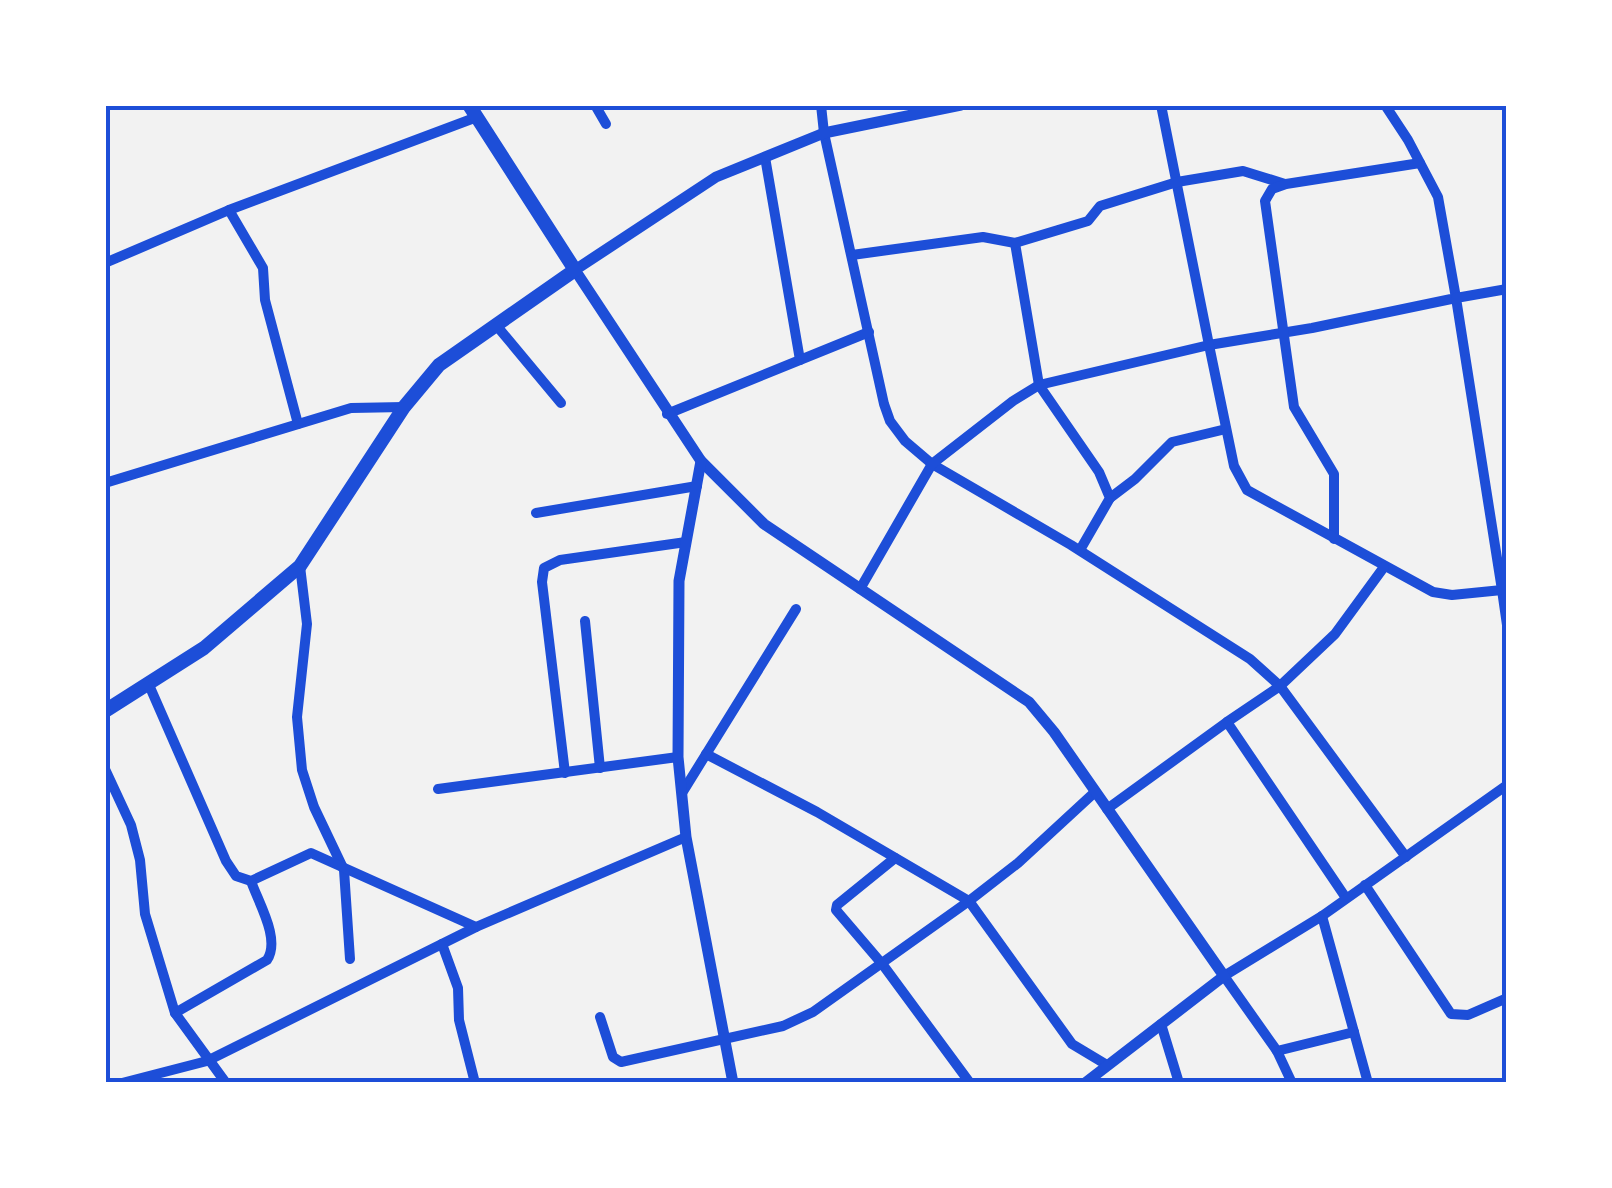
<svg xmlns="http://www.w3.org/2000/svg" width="1612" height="1188" font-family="Raleway,sans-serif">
	<rect width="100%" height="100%" fill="#f2f2f2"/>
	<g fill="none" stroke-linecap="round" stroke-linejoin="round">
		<g stroke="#1d4ed8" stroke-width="10">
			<path d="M595,105L606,124"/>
			<path d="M821,105L824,133L884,404L890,421L905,441L932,464L1071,545L1250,659L1280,686L1406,857"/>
			<path d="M1161,105L1209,345L1312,328L1456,298L1438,197L1408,140L1385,105"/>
			<path d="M765,157L800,360"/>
			<path d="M229,210L263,268L265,300L298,424"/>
			<path d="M1015,243L1039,385L1099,472L1110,498L1080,550"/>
			<path d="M852,255L983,237L1015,243L1088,221L1100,206L1177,182L1243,171L1285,184"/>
			<path d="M105,263L229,210L477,117"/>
			<path d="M496,325L561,403"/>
			<path d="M667,414L869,332"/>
			<path d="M105,483L351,408L404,407"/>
			<path d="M1110,498L1135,479L1172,442L1226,429"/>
			<path d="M536,513L697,486"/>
			<path d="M1334,539V474L1294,407L1265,201L1272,189L1286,184L1420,163"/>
			<path d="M300,566L307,624L297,717L302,770L314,807L344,870L350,959"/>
			<path d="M860,589L932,464L1013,401L1039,385L1209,345L1234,466L1247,490L1433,592L1452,595L1502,590L1507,625"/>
			<path d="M1506,590H1502L1456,298L1507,289"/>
			<path d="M585,621L600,768"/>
			<path d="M149,685L226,861L236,876L251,881L311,853L476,927"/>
			<path d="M1227,722L1280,686L1335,634L1384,567"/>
			<path d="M105,769L131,825L140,860L145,914L175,1013L226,1083"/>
			<path d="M565,773L542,582L544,568L560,560L686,542"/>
			<path d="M438,789L678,757"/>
			<path d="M1095,792L1018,863L969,901L1072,1044L1107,1065"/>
			<path d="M682,793L796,609"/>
			<path d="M1107,809L1227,722L1346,898"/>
			<path d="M895,858L837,905L836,910L883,965L970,1083"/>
			<path d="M1365,885L1451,1014L1468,1015L1507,998"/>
			<path d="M1322,916L1368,1083"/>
			<path d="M442,944L458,988L459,1020L475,1083"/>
			<path d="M175,1013L267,960C281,939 258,902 251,881"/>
			<path d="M600,1017L613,1057L621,1062L783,1026L813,1012L969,901L817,812L706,754"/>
			<path d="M1161,1024L1179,1083"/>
			<path d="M1354,1032L1277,1051L1224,976L1322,916L1507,785"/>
			<path d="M1277,1051L1292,1083"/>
			<path d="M122,1083L207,1061L476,927L686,837"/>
		</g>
		<g stroke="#1d4ed8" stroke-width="11">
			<path d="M961,105L824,133L716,177L575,270L701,461L764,524L1029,702L1054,732L1224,976L1085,1083"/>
			<path d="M701,461L679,581L678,757L686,837L733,1083"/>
		</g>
		<path stroke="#1d4ed8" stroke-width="14" d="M105,711L204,648L300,566L404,407L439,365L575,270L469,105"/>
	</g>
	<rect width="1612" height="1188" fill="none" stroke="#ffffff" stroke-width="215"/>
	<rect x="108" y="108" width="1396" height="972" fill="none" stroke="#1d4ed8" stroke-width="4"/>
</svg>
